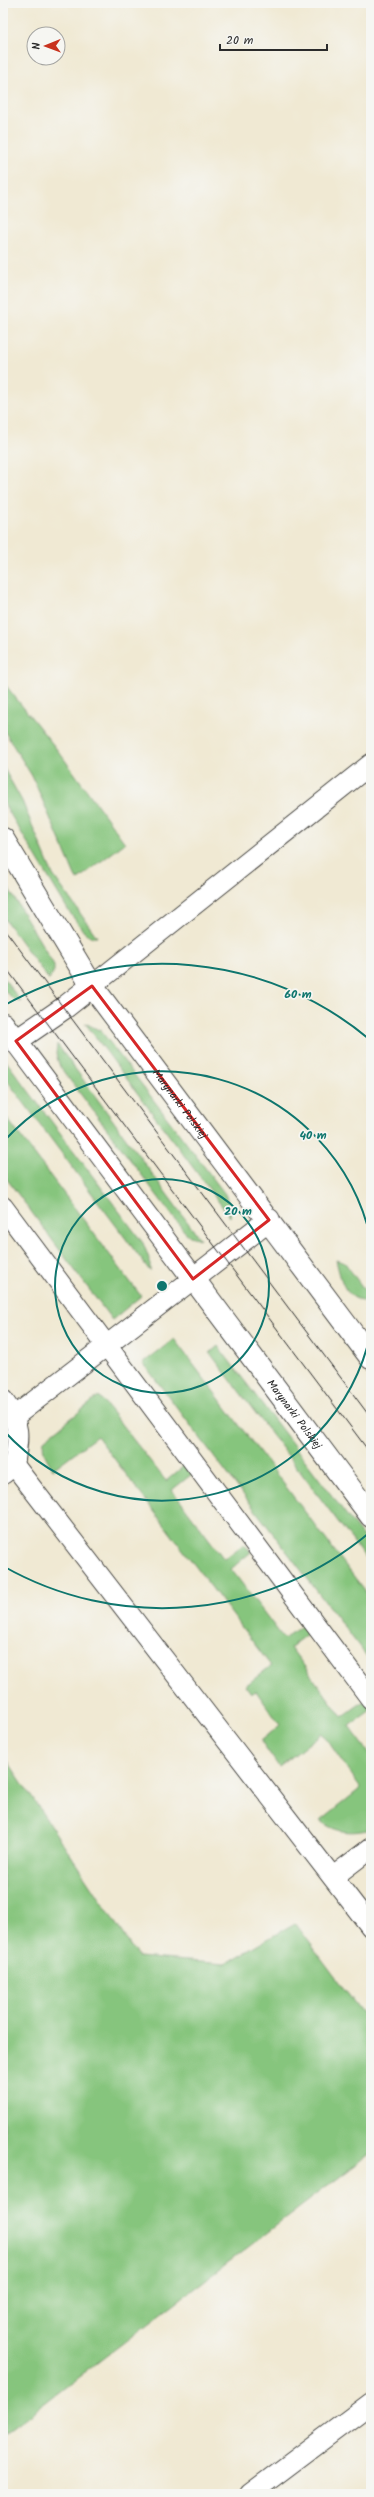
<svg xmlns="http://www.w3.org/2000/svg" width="374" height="2497" font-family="Kalam,sans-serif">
	<rect width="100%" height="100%" fill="#f6f6f2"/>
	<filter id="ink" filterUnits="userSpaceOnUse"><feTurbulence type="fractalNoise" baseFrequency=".025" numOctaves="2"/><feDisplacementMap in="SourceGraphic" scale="8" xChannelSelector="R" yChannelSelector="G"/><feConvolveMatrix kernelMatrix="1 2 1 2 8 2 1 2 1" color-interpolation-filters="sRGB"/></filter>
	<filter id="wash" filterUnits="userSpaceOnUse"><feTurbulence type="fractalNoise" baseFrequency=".012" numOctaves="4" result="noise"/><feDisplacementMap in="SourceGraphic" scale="16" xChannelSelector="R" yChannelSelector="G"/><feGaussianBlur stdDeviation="0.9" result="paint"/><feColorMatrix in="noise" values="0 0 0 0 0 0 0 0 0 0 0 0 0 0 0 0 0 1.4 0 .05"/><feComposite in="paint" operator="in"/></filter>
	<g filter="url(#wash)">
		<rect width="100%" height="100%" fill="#f0e9d3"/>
		<g fill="#86c57d" stroke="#587854">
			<path d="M3,682L59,752L125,843L77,880L32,776L3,729Z"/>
			<path d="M3,767L22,801L53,875L97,937H92L84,932L68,910L3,802Z"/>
			<path d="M3,879L54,965V971L49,980L3,917Z"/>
			<path d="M3,977L21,1002L14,1000L3,989Z"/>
			<path d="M85,1023L101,1031L225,1194L231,1209L230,1217Z"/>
			<path d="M57,1044L200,1239L190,1236L184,1231L60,1067L56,1054Z"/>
			<path d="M3,1057L143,1243L150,1261V1271L3,1075Z"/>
			<path d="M3,1113L141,1296L112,1320L3,1174Z"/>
			<path d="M336,1260L345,1263L371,1299V1303C344,1299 342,1284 336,1260Z"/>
			<path d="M174,1339L371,1599V1662L143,1363Z"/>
			<path d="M218,1346L371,1547V1565L210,1353Z"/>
			<path d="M99,1396L166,1481L185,1465L192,1474L172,1490L224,1559L244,1544L251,1552L231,1569L284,1639L305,1623L311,1631L290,1647L342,1717L364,1701L371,1710L349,1726L371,1755V1829C351,1834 337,1833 320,1821L361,1788L322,1733L279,1767L261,1741L280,1725L256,1691L251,1694L245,1686L271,1666L97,1436L53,1469C47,1459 41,1451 44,1440Z"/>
			<path d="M3,1754L138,1957L225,1964L295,1923L371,2025V2153L3,2435Z"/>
		</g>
	</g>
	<g filter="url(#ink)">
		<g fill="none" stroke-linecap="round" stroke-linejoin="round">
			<g stroke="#494844" stroke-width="22">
				<g id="lane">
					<path d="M92,986L371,764"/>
					<path d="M3,1207L371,1699"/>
					<path d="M3,1400C21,1424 19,1436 14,1465L3,1474"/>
					<path d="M15,1416L193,1279"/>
					<path d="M14,1465L371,1927"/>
					<path d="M333,1877L371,1848"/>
					<path d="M250,2494L371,2403"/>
				</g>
			</g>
			<g stroke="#494844" stroke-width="24">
				<g id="secondary">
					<path id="s1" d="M3,839L92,986L371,1358"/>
					<path id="s2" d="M3,1024L371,1516"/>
					<path d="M16,1041L64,1008L92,986"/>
					<path d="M193,1279L269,1220"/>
				</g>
			</g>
			<use href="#lane" stroke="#fff" stroke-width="20"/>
			<use href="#secondary" stroke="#fff" stroke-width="22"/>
			<g stroke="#2b2b2b" stroke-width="1">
				<path d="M3,927L371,1418"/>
				<path d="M3,964L371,1454"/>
			</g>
		</g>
	</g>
	<path fill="none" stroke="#d62828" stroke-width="3" stroke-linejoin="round" d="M92,986L269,1220L193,1279L16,1041Z"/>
	<g fill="none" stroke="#0f766e" stroke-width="2">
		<circle cx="162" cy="1286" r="107"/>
		<path d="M371 1332A214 214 0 0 1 4 1431M4 1141A214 214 0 0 1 371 1240"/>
		<path d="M369 1533A322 322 0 0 1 3 1566M3 1006A322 322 0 0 1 369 1039"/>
	</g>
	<g text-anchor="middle" stroke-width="3.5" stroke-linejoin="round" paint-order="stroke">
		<g font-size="11" fill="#2b2b2b" stroke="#f6f6f2">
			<text dy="4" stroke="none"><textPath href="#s1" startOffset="319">Marynarki Polskiej</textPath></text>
			<text dy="4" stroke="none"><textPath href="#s2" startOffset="487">Marynarki Polskiej</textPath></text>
		</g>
	</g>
	<circle cx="162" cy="1286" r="6" fill="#0f766e" stroke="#f6f6f2" stroke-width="2"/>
	<g font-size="12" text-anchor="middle" font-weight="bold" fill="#0f766e" stroke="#f6f6f2" stroke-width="3.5" stroke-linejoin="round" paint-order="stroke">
		<text x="298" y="998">60 m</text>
		<text x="313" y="1139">40 m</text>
		<text x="238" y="1215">20 m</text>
	</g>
	<rect width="374" height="2497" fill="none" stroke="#f6f6f2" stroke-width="16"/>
	<g transform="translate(46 46) rotate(269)"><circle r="19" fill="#f6f6f2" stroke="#a5a5a2"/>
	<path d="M0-3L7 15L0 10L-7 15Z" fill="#c8321e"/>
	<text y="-6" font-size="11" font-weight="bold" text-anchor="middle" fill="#2b2b2b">N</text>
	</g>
	<path d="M220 44v6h107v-6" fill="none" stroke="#2b2b2b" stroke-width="2"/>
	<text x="226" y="44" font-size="12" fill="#2b2b2b" stroke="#f6f6f2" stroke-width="3" paint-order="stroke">20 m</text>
</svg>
